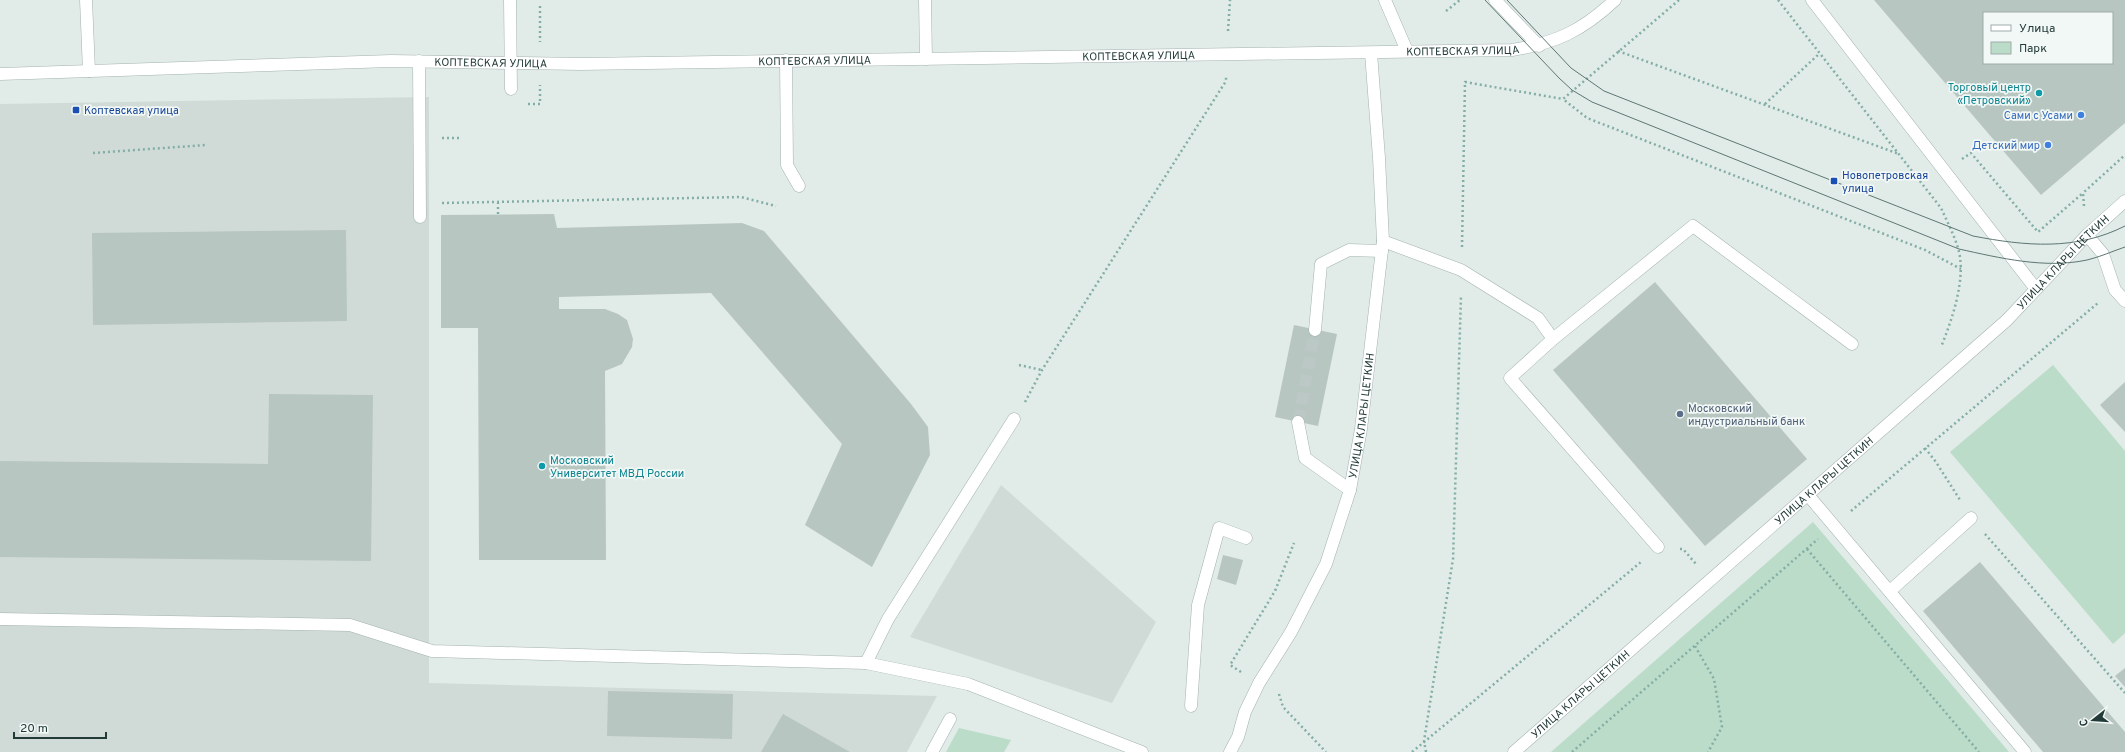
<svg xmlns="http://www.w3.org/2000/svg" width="2125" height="752" font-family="Overpass,sans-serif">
	<rect width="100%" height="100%" fill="#e1ebe8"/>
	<g fill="#d0dbd7">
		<path d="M429,97V683L937,696L907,752H0V104Z"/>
		<path d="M1001,485L1156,622L1112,703L910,637Z"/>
	</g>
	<g fill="#bbdcc8">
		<path d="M2053,365L2125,451V633L2113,644L1950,452Z"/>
		<path d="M1813,522L2009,752H1551Z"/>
		<path d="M959,728L1011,740L1004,752H946Z"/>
	</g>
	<g fill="#b7c6c1" fill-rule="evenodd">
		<path d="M1874,0H2125V123L2041,195ZM1984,13H2112V63H1984Z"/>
		<path d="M554,214L557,228L742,223L764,231L911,404L928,427L930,455L872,567L805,525L842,444L711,293L559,297V309H605L618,314L627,320L633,339L632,347L622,364L605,371L606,560H479L478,328H441V215Z"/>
		<path d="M346,230L347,321L93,325L92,233Z"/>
		<path d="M1655,282L1807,459L1705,546L1553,370Z"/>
		<path d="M1294,325L1337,334L1318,426L1275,417Z"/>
		<path d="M2125,382V432L2100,405Z"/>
		<path d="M269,394L373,395L371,561L0,557V461L268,464Z"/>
		<path d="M1223,555L1243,560L1236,585L1217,579Z"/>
		<path d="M1980,562L2125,732V752H2043L1923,611Z"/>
		<path d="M2125,668V687L2115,676Z"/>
		<path d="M608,691L733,694L732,739L607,736Z"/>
		<path d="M783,714L850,752H761Z"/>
	</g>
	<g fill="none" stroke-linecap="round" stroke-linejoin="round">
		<path stroke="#bbc8c5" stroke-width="12" stroke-dasharray="12 6" stroke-linecap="butt" d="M1298,422L1315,330"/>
		<g stroke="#a4b3b0" stroke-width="13">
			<g id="minor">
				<path d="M86,0L89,71"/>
				<path d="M510,0L511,89"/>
				<path d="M925,0L926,59"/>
				<path d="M1385,0L1407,51"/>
				<path d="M1495,0L1539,46"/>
				<path d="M1812,0L2036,289"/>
				<path d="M786,60L787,165L799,186"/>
				<path d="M419,61L420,217"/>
				<path id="s1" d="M0,74L391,61L581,64L1512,50C1556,43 1582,31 1615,0"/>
				<path d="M2087,235L2103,254L2115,290L2125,301"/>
				<path d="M1383,241L1461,270L1538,318L1553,339L1510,378L1658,547"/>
				<path d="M1315,330L1321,264L1349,250L1382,251"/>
				<path d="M1553,339L1693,226L1852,344"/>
				<path d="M1298,422L1305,458L1350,490"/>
				<path d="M1808,495L2025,752"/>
				<path d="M1890,591L1971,518"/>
				<path d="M0,619L350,625L432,651L866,663L968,684L1142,752"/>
				<path d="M866,663L888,619L1014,419"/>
				<path d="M1191,706L1198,605L1219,528L1246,538"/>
				<path d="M932,752L950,719"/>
				<path id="s2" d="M1230,752L1238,737L1245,712L1259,683L1291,632L1326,564L1350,490L1361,429L1383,241L1379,158L1371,53"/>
				<path id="s3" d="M1514,752L2007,320L2087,235L2125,201"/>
			</g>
		</g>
		<g stroke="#83aea6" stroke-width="2.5" stroke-dasharray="2 3" stroke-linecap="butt">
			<path d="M1679,0L1563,99L1587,118L1925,250L1961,269"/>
			<path d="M1778,0L1941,208C1947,221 1954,235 1958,248C1967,277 1952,320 1941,347"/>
			<path d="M540,6V42"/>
			<path d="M1446,11L1460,0"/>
			<path d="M1228,31L1230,0"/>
			<path d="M1618,51L1899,154"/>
			<path d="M528,104H540V85"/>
			<path d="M1765,104L1820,53"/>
			<path d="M442,138H461"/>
			<path d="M93,153L206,145"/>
			<path d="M1962,159L1971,153L2038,232L2083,193"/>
			<path d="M442,203L741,197L776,206"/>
			<path d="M2084,206L2083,193L2125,155"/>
			<path d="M498,214V203"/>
			<path d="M1462,247L1465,82L1563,99"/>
			<path d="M1019,365L1042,370"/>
			<path d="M1025,402L1042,370L1226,81V76"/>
			<path d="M1925,448L1936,462L1960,500"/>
			<path d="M1851,511L2098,303"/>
			<path d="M1985,534L2125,693"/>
			<path d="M1680,549H1683L1696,564"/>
			<path d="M1807,549L1979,752"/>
			<path d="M1695,646L1714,679L1722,727L1708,752"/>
			<path d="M1241,672L1230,665L1275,591L1294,543"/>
			<path d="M1279,694L1283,707L1326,752"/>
			<path d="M1412,752L1641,562"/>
			<path d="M1426,752L1424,741L1453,559L1461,296"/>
			<path d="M1572,752L1818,539"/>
		</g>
		<use href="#minor" stroke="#fff" stroke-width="12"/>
		<g stroke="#5d7773" stroke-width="1">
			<path d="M1485,0L1559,78L1572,90L1592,102L1959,249C2000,258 2045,269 2087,260C2100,257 2113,251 2125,247"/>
			<path d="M1507,0L1571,68L1604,91L1973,236C2025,246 2076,251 2125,226"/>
		</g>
	</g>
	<g fill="#0f9aa8" stroke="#f2f8f6" stroke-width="1.5">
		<circle cx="2039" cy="93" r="4"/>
		<circle cx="542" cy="466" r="4"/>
	</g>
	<g fill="#1a4fb4" stroke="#f2f8f6" stroke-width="1.5">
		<rect x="72" y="106" width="8" height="8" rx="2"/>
		<rect x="1830" y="177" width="8" height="8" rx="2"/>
	</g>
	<g fill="#3f7fe0" stroke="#f2f8f6" stroke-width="1.5">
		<circle cx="2081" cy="115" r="4"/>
		<circle cx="2048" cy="145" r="4"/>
	</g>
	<circle fill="#5c6f8a" stroke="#f2f8f6" stroke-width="1.5" cx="1680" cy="414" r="4"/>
	<g text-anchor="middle" stroke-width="3.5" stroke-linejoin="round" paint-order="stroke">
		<g font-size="11" fill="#223b38" stroke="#f2f8f6">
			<text dy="4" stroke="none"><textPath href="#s1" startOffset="1463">КОПТЕВСКАЯ УЛИЦА</textPath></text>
			<text dy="4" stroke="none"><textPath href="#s1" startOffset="1139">КОПТЕВСКАЯ УЛИЦА</textPath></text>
			<text dy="4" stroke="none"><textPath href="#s1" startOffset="815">КОПТЕВСКАЯ УЛИЦА</textPath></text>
			<text dy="4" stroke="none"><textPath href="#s1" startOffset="491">КОПТЕВСКАЯ УЛИЦА</textPath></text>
			<text dy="4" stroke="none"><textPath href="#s3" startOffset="736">УЛИЦА КЛАРЫ ЦЕТКИН</textPath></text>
			<text dy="4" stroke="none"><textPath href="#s2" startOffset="365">УЛИЦА КЛАРЫ ЦЕТКИН</textPath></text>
			<text dy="4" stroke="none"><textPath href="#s3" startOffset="412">УЛИЦА КЛАРЫ ЦЕТКИН</textPath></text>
			<text dy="4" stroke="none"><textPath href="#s3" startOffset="88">УЛИЦА КЛАРЫ ЦЕТКИН</textPath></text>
		</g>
		<g font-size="11" fill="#0d838f" stroke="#f2f8f6" text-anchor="end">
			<text x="2031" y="91">Торговый центр<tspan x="2031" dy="13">«Петровский»</tspan></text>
			<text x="550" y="464" text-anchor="start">Московский<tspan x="550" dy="13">Университет МВД России</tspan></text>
		</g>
		<g font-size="11" fill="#164399" stroke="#f2f8f6" text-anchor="start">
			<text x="84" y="114">Коптевская улица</text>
			<text x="1842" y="179">Новопетровская<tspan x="1842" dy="13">улица</tspan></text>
		</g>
		<g font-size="11" fill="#366cbe" stroke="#f2f8f6" text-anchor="end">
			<text x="2073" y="119">Сами с Усами</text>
			<text x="2040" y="149">Детский мир</text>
		</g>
		<g font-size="11" fill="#4e5e75" stroke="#f2f8f6" text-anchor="start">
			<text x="1688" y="412">Московский<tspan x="1688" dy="13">индустриальный банк</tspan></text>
		</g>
	</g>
	<rect x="1983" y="12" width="130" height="52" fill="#f2f8f6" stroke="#9facaa"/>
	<rect x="1991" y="25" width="20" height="6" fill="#ffffff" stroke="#9facaa"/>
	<text x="2019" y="32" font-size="12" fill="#223b38">Улица</text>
	<rect x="1991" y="42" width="20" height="12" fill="#bbdcc8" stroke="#9facaa"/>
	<text x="2019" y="52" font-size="12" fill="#223b38">Парк</text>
	<g transform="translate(2093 720) rotate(253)" stroke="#f2f8f6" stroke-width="3" paint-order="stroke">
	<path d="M0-3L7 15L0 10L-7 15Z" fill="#223b38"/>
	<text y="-6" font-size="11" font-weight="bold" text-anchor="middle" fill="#223b38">С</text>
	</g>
	<path d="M14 732v6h92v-6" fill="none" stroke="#223b38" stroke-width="2"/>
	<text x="20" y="732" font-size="12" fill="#223b38" stroke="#f2f8f6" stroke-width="3" paint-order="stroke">20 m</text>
</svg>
